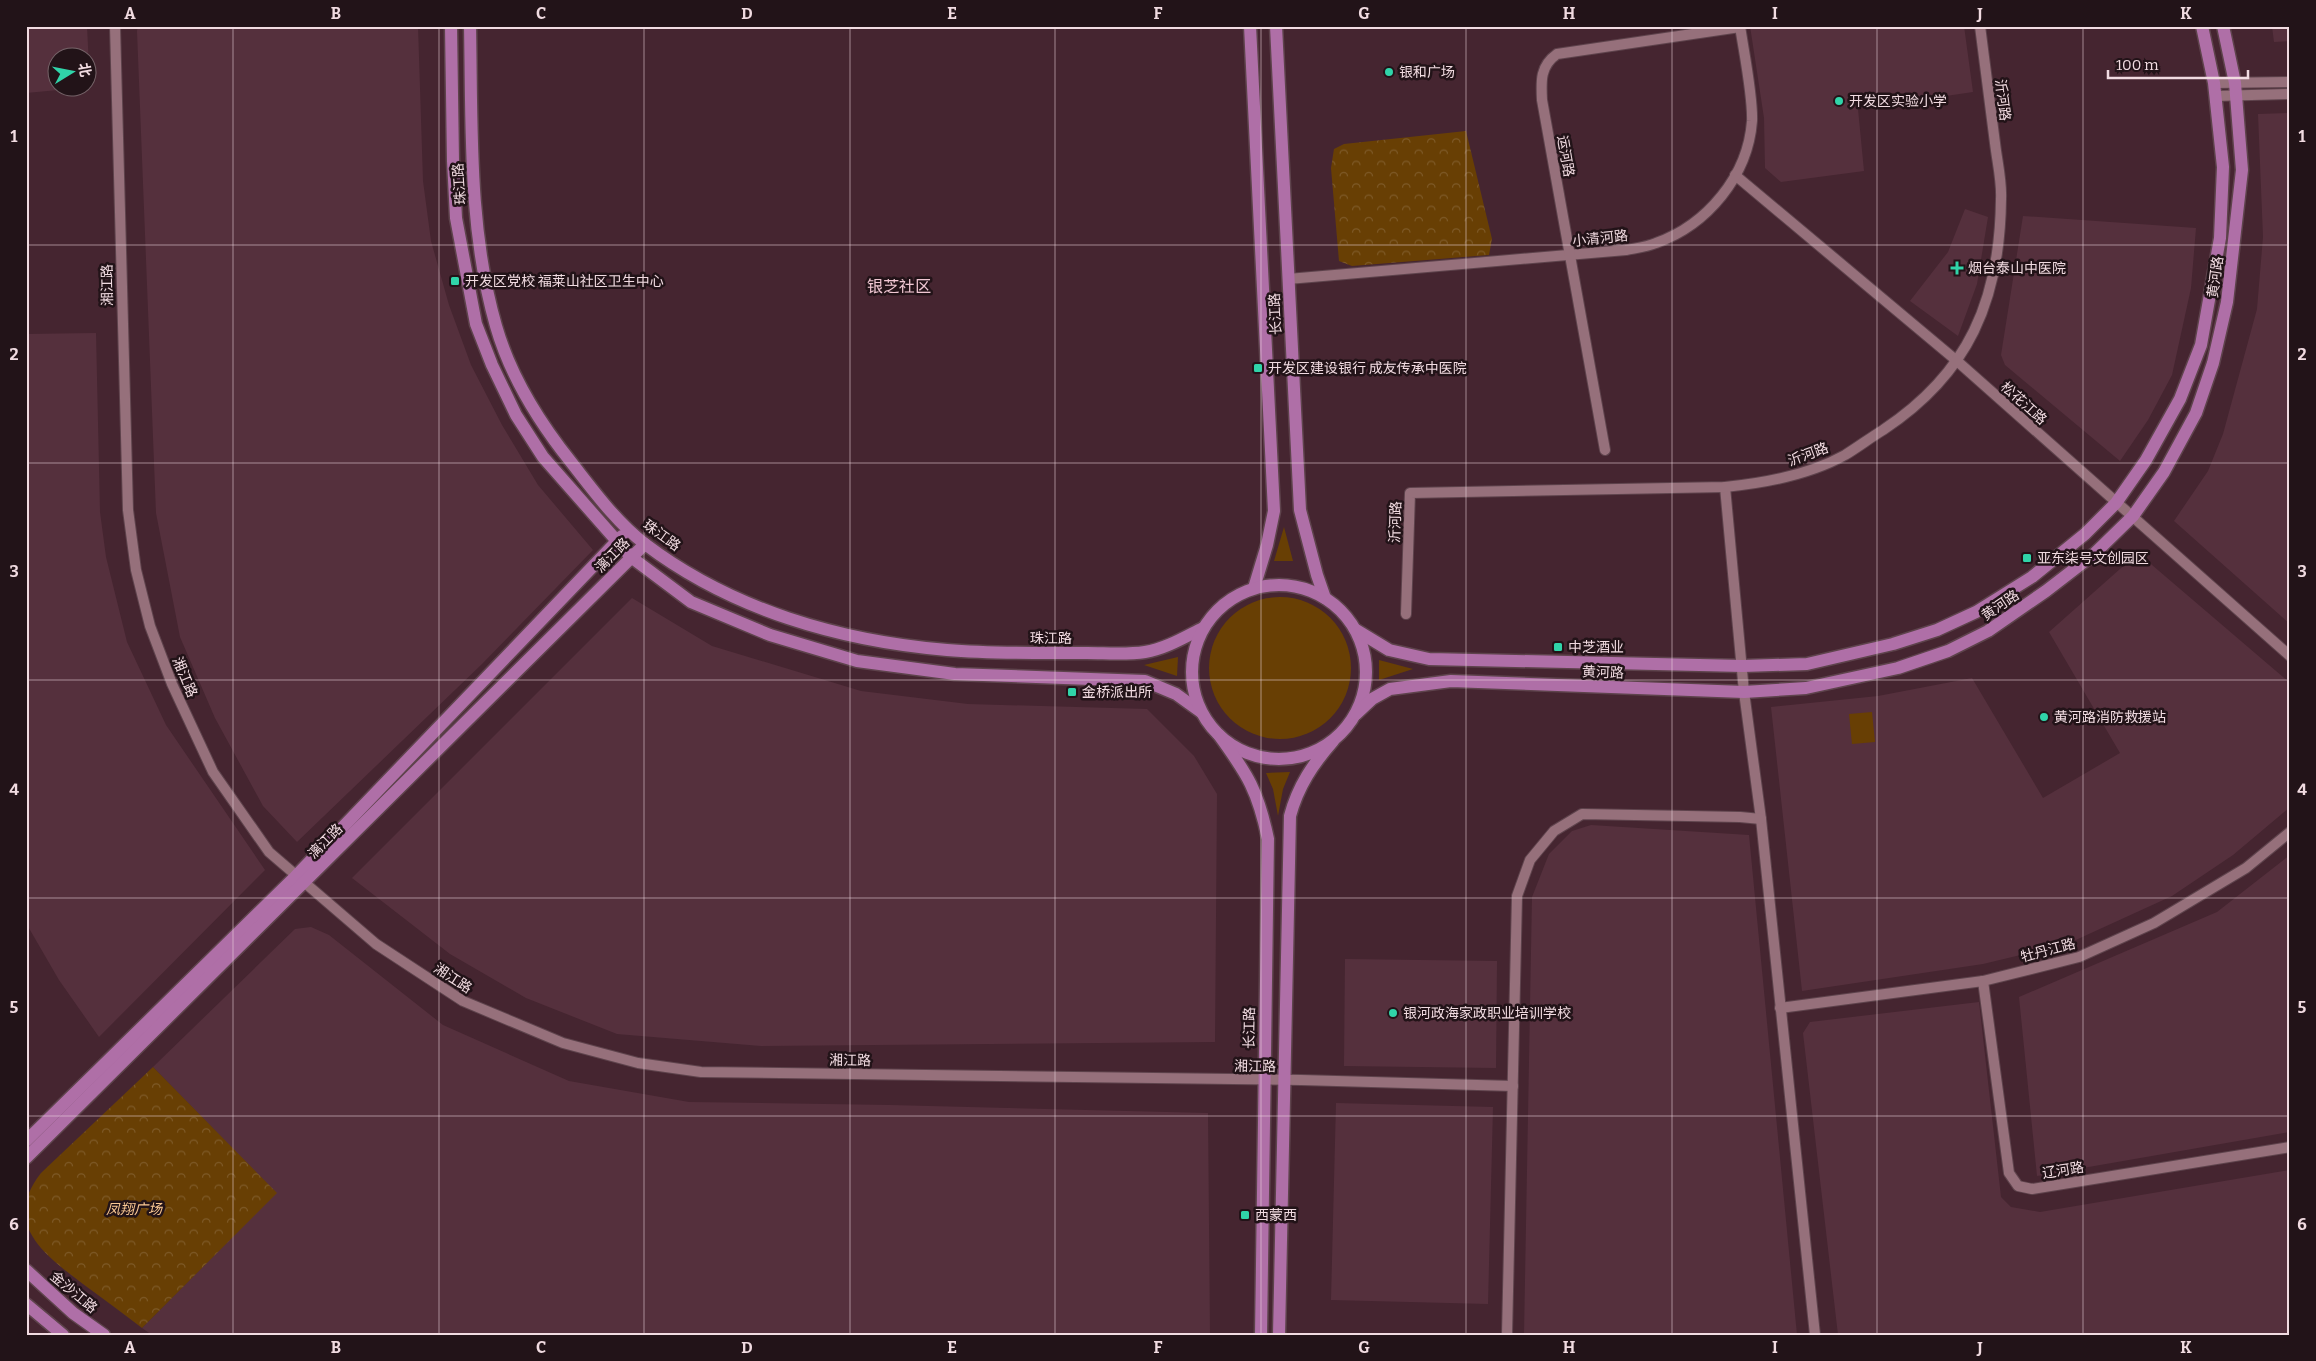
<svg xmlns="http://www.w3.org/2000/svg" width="2316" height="1361" font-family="Bitter,'Noto Sans SC',serif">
	<defs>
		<pattern id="park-crowns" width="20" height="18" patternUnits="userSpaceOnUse" patternTransform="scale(1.25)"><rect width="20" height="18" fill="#683f04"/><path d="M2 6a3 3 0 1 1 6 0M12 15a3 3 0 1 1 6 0" fill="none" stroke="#7e5a28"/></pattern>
	</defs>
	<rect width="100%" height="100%" fill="#452530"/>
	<g fill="#55303d">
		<path d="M26,26H87L90,87H88V58H58V88H80L26,93Z"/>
		<path d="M138,26H418L423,181L431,241L449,305L471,365L502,425L538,485L593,550L482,664L297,842L263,806L215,718L180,637L156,513L137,31Z"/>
		<path d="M1750,26H1964L1973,92L1858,109L1864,171L1781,182L1765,168L1764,118Z"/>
		<path d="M2272,26H2290V41L2274,42Z"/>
		<path d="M2290,113V624L2174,521L2208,471L2223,434L2257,309L2263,237L2258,114Z"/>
		<path d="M1965,209L1988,217L1977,284L1958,336L1910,301L1948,252Z"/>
		<path d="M2023,216L2196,228L2191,288L2172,375L2148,420L2120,461L2005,365L2001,355Z"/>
		<path d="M96,333L100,512L106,557L127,642L166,725L265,870L99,1037L59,980L26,923V334Z"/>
		<path d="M2138,553L2290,683V807L2233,855L2172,896L2067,944L1983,964L1802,991L1771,707L1878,696L1972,678L2043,798L2120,753L2049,632Z"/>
		<path d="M632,598L712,646L861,691L968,704L1147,709L1194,756L1217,794L1215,1042L761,1046L617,1034L526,998L450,954L352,878Z"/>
		<path d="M1591,825L1749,835L1797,1335H1524L1532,897L1549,854L1572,831Z"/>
		<path d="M2290,855V1132L2037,1176L2019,997L2217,912Z"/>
		<path d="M311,927L329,935L443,1025L569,1081L689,1102L890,1105L1208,1113L1210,1335H152L142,1328L276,1193L153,1067L295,929Z"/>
		<path d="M1345,959L1497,961L1496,1068L1344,1066Z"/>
		<path d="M1979,1002L2001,1197L2011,1207L2040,1212L2290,1170V1335H1838L1803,1033L1810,1022Z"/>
		<path d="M1336,1103L1493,1107L1488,1304L1331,1300Z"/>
	</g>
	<g fill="#683f04">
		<path d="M1284,527L1293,561H1274Z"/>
		<circle cx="1280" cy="668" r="71"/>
		<path d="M1178,657L1177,676L1144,665Z"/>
		<path d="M1379,660L1413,669L1379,680Z"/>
		<path d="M1872,712L1875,742L1852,744L1849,714Z"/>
		<path d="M1290,772L1283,789L1278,816L1273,789L1266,773Z"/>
	</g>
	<g fill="url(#park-crowns)">
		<path d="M1466,131L1492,239L1489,255L1352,266L1339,261L1331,168L1334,149L1344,144Z"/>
		<path d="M153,1067L277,1193L142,1328C123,1313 103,1299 83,1284C45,1255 1,1224 41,1173Z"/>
	</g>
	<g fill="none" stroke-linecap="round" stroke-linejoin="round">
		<g stroke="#5e434c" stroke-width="12">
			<g id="minor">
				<path d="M115,26L128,510L136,570L150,626L172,684L213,772L269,852L376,944L463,1001L563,1043L638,1063L701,1072L1301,1080L1513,1086"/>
				<path d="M2214,83L2290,82"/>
				<path d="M2215,96L2290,94"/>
				<path d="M1735,175L1957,361L2290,656"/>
				<path d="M1288,279L1626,250C1636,248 1647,247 1656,243C1707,225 1748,176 1752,121C1753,96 1744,53 1740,26"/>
				<path d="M1605,450L1542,100C1541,81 1540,66 1557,54L1740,27"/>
				<path d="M1725,487L1744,692L1761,819L1815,1335"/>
				<path d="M1406,614L1410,493L1725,487C1766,483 1809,475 1845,455C1858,447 1870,438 1883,430C1969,373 2000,300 2001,199C2002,181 1997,161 1995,143C1990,104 1985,65 1980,26"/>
				<path d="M1983,981L2009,1173L2018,1186L2032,1189L2290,1147"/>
				<path d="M1780,1008L1983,981L2079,957L2154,923L2246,868L2290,832"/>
				<path d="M1507,1335L1517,896L1530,860L1554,831L1582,814L1740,817L1761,819"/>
			</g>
		</g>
		<g stroke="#5e434c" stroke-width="15">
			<g id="major">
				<path d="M451,26L453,161L456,218L476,324L492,365L516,415L543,457L631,557L691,602L770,635L857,661L955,674L1145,681L1176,694L1201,712"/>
				<path d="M470,26C472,126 468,229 496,326C510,375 539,422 571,462C593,490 616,522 645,544C732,610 840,641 947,650C994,654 1040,653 1087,653C1105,653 1126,655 1145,652C1165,649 1185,637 1203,628"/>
				<path d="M1250,26L1274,511L1267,545L1254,588"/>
				<path d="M1276,26L1300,510L1317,575L1325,598"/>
				<circle cx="1279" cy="672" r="87"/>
				<path d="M1356,630L1389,650L1429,659L1743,666L1807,664L1893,644L1937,630L1976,612L2032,577L2085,534L2116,503L2146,460L2180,399L2201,345L2220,238L2223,167L2214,83L2202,26"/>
				<path d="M1356,714L1372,699L1390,689L1451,681L1744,692L1806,688L1898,668L1948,651L1988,631L2046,591L2094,554L2133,516L2164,472L2196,413L2213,363L2227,302L2242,170L2235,83L2223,26"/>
				<path d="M1219,735C1248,775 1258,791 1268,839L1261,1335"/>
				<path d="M26,1141L295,877L622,536"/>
				<path d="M26,1158L645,544"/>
				<path d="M26,1270L73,1313L104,1335"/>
				<path d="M26,1304L63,1335"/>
				<path d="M1279,1335L1290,816C1298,786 1313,764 1333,741"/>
			</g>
		</g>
		<use href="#minor" stroke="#96707b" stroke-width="10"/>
		<use href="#major" stroke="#af6fa7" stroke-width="12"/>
	</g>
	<path fill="none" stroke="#f1dbe1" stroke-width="1" stroke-opacity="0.55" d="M233,26V1335M439,26V1335M644,26V1335M850,26V1335M1055,26V1335M1261,26V1335M1466,26V1335M1672,26V1335M1877,26V1335M2083,26V1335M26,245H2290M26,463H2290M26,680H2290M26,898H2290M26,1116H2290"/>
	<g fill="#30d4a9" stroke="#221318" stroke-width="2">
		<circle cx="1389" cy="72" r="5"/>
		<circle cx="1839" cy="101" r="5"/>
		<path d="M1954.5 260.5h5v5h5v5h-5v5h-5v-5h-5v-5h5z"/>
		<rect x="450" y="276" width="10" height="10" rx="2.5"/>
		<rect x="1253" y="363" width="10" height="10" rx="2.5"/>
		<rect x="2022" y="553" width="10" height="10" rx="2.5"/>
		<rect x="1553" y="642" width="10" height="10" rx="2.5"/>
		<rect x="1067" y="687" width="10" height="10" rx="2.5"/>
		<circle cx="2044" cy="717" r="5"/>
		<circle cx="1393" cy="1013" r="5"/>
		<rect x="1240" y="1210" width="10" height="10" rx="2.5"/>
	</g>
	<g text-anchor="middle" stroke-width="5" stroke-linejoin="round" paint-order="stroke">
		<g font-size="14" fill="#f1dbe1" stroke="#221318" text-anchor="start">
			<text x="1399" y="77">银和广场</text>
			<text x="1849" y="106">开发区实验小学</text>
			<text x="1968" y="273">烟台泰山中医院</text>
			<text x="465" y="286">开发区党校 福莱山社区卫生中心</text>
			<text x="1268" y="373">开发区建设银行 成友传承中医院</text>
			<text x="2037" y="563">亚东柒号文创园区</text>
			<text x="1568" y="652">中芝酒业</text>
			<text x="1082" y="697">金桥派出所</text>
			<text x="2054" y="722">黄河路消防救援站</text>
			<text x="1403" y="1018">银河政海家政职业培训学校</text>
			<text x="1255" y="1220">西蒙西</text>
		</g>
		<g font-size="14" fill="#f1dbe1" stroke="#221318">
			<text transform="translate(2003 100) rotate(83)" y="5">沂河路</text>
			<text transform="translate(1566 156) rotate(80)" y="5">运河路</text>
			<text transform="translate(459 184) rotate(-94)" y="5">珠江路</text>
			<text transform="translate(1600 238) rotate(-6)" y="5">小清河路</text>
			<text transform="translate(2215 277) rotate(-82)" y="5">黄河路</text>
			<text transform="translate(107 285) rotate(-91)" y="5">湘江路</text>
			<text transform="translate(1275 314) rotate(-93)" y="5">长江路</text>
			<text transform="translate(2024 403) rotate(42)" y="5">松花江路</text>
			<text transform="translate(1808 454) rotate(-20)" y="5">沂河路</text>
			<text transform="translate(1395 522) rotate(-88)" y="5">沂河路</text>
			<text transform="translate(662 535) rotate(36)" y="5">珠江路</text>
			<text transform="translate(612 555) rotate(-45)" y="5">漓江路</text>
			<text transform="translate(2000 605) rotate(-34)" y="5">黄河路</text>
			<text x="1051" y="643">珠江路</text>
			<text transform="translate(1603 672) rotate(2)" y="5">黄河路</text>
			<text transform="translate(185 677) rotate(67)" y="5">湘江路</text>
			<text transform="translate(325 841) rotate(-45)" y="5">漓江路</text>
			<text transform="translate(2048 950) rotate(-15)" y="5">牡丹江路</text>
			<text transform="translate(453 978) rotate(33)" y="5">湘江路</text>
			<text transform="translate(1249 1028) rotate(-89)" y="5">长江路</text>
			<text transform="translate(850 1060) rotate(1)" y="5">湘江路</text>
			<text transform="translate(1255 1066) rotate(1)" y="5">湘江路</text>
			<text transform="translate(2063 1170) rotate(-9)" y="5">辽河路</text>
			<text transform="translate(74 1292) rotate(40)" y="5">金沙江路</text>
		</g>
		<g font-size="14" font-style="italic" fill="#fac893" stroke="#221318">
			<text x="134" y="1214">凤翔广场</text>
		</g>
		<g font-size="16" fill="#f0c7d3" stroke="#221318">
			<text x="899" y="292">银芝社区</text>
		</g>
	</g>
	<rect width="2316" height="1361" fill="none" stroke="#221318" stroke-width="55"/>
	<g transform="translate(72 72) rotate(80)"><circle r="24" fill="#221318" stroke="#756368"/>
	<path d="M0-4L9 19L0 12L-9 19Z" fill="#30d4a9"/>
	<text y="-8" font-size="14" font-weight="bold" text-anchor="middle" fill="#f1dbe1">北</text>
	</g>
	<path d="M2108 70v8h140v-8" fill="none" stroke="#f1dbe1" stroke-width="2.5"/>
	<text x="2116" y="70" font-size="15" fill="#f1dbe1" stroke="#221318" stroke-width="4" paint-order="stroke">100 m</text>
	<rect x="28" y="28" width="2260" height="1306" fill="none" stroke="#f1dbe1" stroke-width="2"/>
	<g font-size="16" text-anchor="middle" font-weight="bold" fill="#f1dbe1">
		<text x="130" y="19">A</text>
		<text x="336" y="19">B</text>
		<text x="541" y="19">C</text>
		<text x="747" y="19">D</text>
		<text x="952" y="19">E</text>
		<text x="1158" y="19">F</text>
		<text x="1364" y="19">G</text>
		<text x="1569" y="19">H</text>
		<text x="1775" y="19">I</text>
		<text x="1980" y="19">J</text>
		<text x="2186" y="19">K</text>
		<text x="14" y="142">1</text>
		<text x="2302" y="142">1</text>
		<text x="14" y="360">2</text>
		<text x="2302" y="360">2</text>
		<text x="14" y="577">3</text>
		<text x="2302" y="577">3</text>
		<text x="14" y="795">4</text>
		<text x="2302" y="795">4</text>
		<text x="14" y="1013">5</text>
		<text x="2302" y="1013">5</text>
		<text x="14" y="1230">6</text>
		<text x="2302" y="1230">6</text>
		<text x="130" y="1353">A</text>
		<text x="336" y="1353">B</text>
		<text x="541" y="1353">C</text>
		<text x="747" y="1353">D</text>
		<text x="952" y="1353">E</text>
		<text x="1158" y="1353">F</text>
		<text x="1364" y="1353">G</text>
		<text x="1569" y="1353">H</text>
		<text x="1775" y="1353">I</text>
		<text x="1980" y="1353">J</text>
		<text x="2186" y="1353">K</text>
	</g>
</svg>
